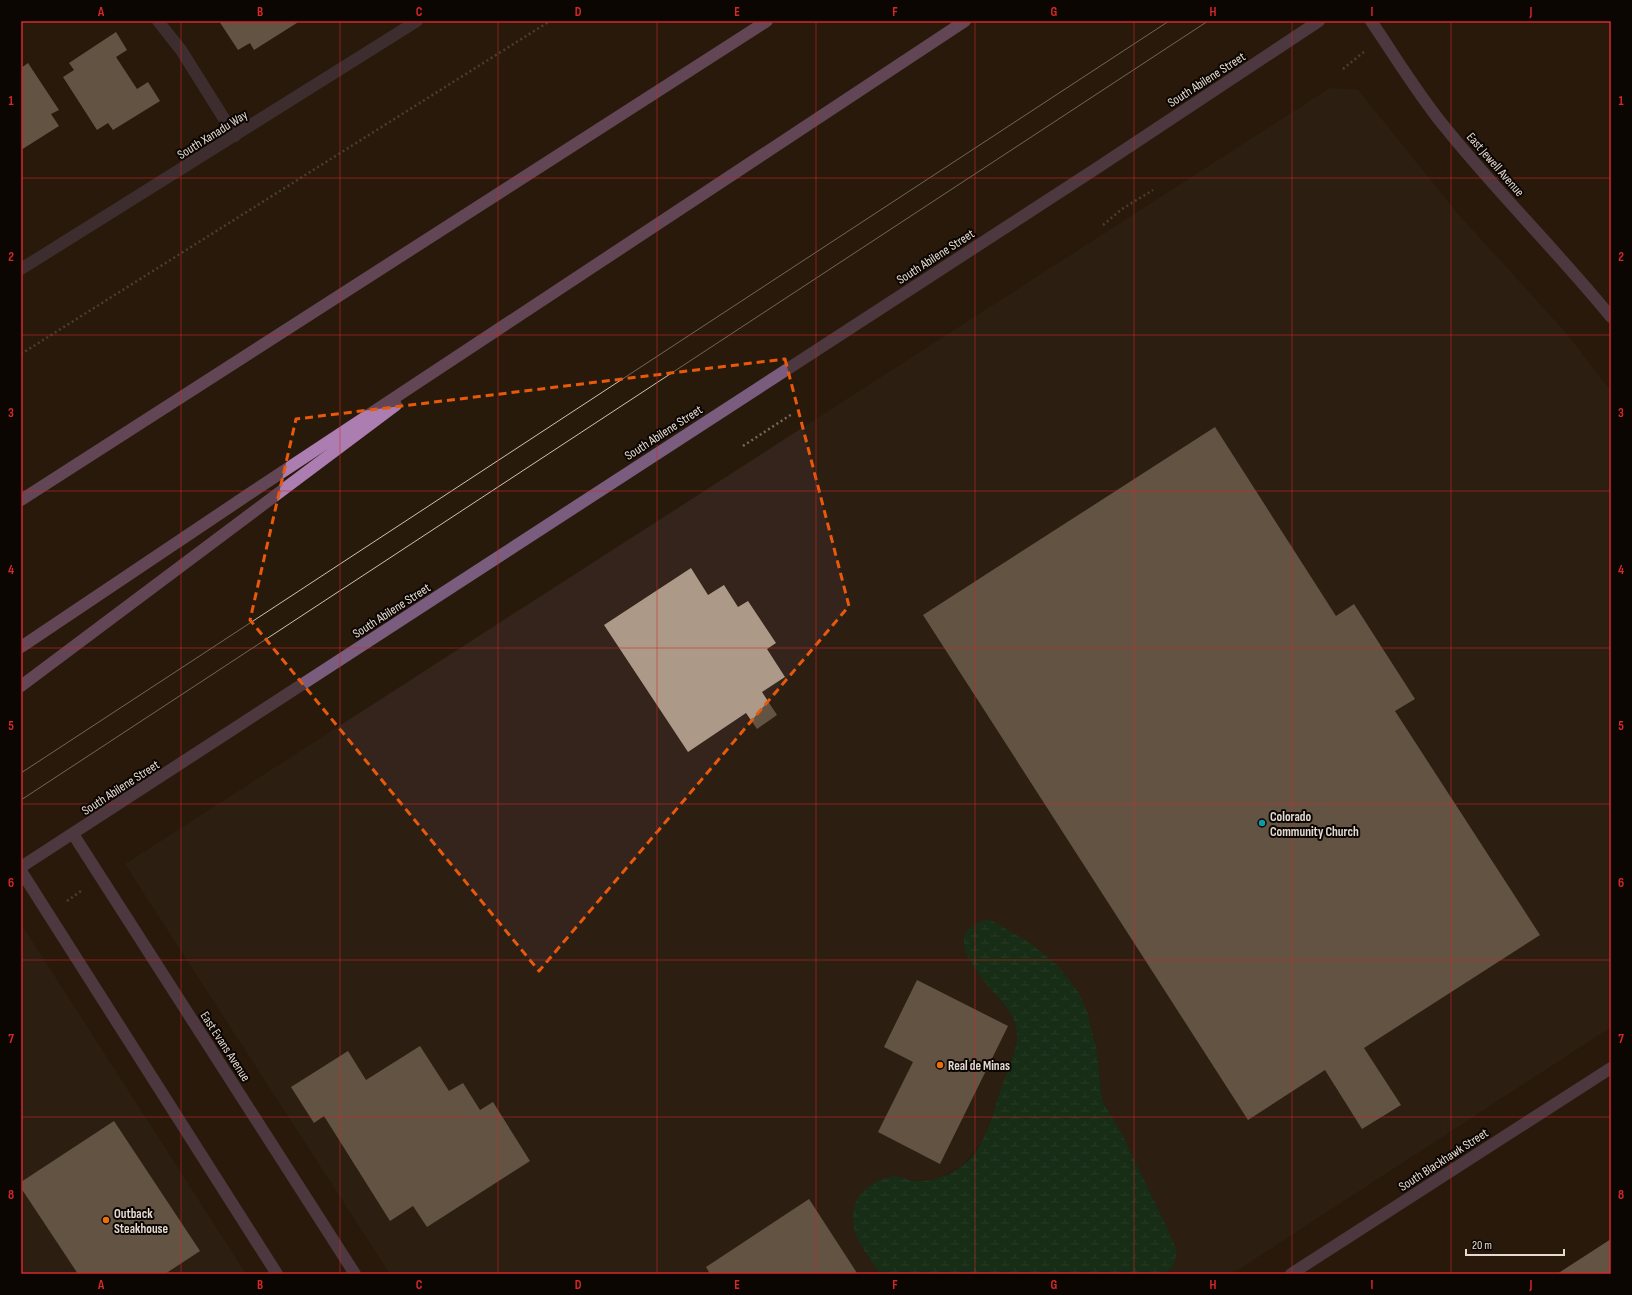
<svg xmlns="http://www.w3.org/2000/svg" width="1632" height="1295" font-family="'Sofia Sans Condensed',sans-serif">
	<defs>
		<pattern id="wetland-marsh" width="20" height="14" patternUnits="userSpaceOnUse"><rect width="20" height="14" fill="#064525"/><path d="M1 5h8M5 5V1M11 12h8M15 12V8" fill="none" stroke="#2a5f44"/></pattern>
	</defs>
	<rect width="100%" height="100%" fill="#281a0b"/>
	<g fill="#34241b">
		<path d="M1330,88L1358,90L1458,214L1567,334L1611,392V1027L1241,1268L1229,1274H1164L1173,1267L1166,1225L1122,1134L1102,1100L1097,1052L1088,1014L975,970L1012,1015L1018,1036L1011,1062L983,1141L963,1165L939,1178L918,1181L892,1177L875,1264L880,1274H390L125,864Z"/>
		<path d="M21,926L23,927L246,1274H21Z"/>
	</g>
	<path fill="url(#wetland-marsh)" d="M989,919L1030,943L1059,967L1079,993L1088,1014L1097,1052L1102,1100L1122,1134L1166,1225L1177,1251L1173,1267L1164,1274H880C873,1261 861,1249 856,1235C846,1206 861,1183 891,1177C899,1175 909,1181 917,1181C933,1181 950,1175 962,1166C985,1150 992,1114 1001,1089C1005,1077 1019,1044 1017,1034C1016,1028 1014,1019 1011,1014C996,990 928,935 989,919Z"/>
	<g fill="#ac9987">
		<path d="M219,21H300L254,50L250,43L238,50Z"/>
		<path d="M116,32L127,50L116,57L137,89L148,82L160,101L113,130L108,123L97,130L63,77L74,70L69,63Z"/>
		<path d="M28,63L59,110L51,114L59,126L21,150V68Z"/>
		<path d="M1215,427L1336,616L1354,604L1415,699L1395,711L1540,935L1364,1048L1401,1105L1362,1129L1325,1070L1248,1120L923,615Z"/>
		<path d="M691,568L708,595L724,585L738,607L748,601L776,643L767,649L785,677L762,692L777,715L757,729L746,713L688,752L604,625Z"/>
		<path d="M917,980L1008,1026L940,1164L878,1132L913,1062L884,1047Z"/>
		<path d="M420,1046L449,1091L463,1083L480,1110L493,1102L530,1161L427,1227L413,1206L390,1221L324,1116L314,1123L291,1087L348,1051L366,1080Z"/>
		<path d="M114,1121L200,1251L165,1274H78L21,1188V1182Z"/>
		<path d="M809,1199L857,1273L710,1274L706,1267Z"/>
		<path d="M1611,1239V1274H1557Z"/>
	</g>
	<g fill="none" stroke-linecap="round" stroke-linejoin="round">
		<g stroke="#75695d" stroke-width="2.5" stroke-dasharray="2 3" stroke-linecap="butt">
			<path d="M1343,69L1365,51"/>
			<path d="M1103,225L1122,209L1153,190"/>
			<path d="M21,354L550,21"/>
			<path d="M743,446L792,414"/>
			<path d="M67,901L81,891"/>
		</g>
		<g stroke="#59465b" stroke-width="12">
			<path d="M158,21L181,50L235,136"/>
			<path d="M21,269L417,21"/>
		</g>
		<g stroke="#7a5d7e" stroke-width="12">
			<path d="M1371,21C1395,56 1417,93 1444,126C1497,192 1557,251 1611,317"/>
			<path d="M73,834L355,1274"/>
			<path d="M21,867L1097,168L1319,21"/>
			<path d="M21,871L277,1274"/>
			<path d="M1291,1274L1611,1068"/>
		</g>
		<g stroke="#ac7db1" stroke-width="12">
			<path d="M21,500L767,21"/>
			<path d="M21,647L255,490L965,21"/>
			<path d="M21,686L396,405"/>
		</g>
		<g stroke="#cbc0b7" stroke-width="1">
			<path d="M21,773L1169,21"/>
			<path d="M21,800L1208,21"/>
		</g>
	</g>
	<path d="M0 0H1632V1295H0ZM785,359L849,606L539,971L250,620L296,419Z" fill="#281a0b" fill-opacity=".55" fill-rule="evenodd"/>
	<path fill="none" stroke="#e8590c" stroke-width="3" stroke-dasharray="8 5" stroke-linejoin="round" d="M785,359L849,606L539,971L250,620L296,419Z"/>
	<path fill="none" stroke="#d62828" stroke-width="1" stroke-opacity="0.55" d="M181,21V1274M340,21V1274M498,21V1274M657,21V1274M816,21V1274M975,21V1274M1134,21V1274M1292,21V1274M1451,21V1274M21,178H1611M21,335H1611M21,491H1611M21,648H1611M21,804H1611M21,960H1611M21,1117H1611"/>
	<circle fill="#0f9aa8" stroke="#0c0603" stroke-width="1.5" cx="1262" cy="823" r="4"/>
	<g fill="#e8710a" stroke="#0c0603" stroke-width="1.5">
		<circle cx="940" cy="1065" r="4"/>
		<circle cx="106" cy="1220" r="4"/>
	</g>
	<g text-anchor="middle" stroke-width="4" stroke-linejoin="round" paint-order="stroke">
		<g font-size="13" fill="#e4dad1" stroke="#0c0603">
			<text transform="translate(1206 79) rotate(-33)" y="5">South Abilene Street</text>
			<text transform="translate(212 134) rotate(-32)" y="5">South Xanadu Way</text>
			<text transform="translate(1496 164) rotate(49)" y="5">East Jewell Avenue</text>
			<text transform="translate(935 256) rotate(-33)" y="5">South Abilene Street</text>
			<text transform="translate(663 432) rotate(-33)" y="5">South Abilene Street</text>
			<text transform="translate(391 610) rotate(-33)" y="5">South Abilene Street</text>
			<text transform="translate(120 787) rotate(-33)" y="5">South Abilene Street</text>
			<text transform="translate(226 1046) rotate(57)" y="5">East Evans Avenue</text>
			<text transform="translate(1443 1159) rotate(-33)" y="5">South Blackhawk Street</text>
		</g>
		<g font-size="13" font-weight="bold" fill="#e4dad1" stroke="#0c0603" text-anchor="start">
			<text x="1270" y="821">Colorado<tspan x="1270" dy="15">Community Church</tspan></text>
			<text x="948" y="1070">Real de Minas</text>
			<text x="114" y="1218">Outback<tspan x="114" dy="15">Steakhouse</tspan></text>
		</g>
	</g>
	<rect width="1632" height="1295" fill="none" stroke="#0c0603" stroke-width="44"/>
	<path d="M1466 1249v6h98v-6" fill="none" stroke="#e4dad1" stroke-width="2"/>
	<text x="1472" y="1249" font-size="12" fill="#e4dad1" stroke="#0c0603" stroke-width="3" paint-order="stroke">20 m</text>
	<rect x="22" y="22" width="1588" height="1251" fill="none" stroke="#d62828" stroke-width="1.5"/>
	<g font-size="13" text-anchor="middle" font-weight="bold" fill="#d62828">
		<text x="101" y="16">A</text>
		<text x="260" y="16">B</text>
		<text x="419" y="16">C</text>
		<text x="578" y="16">D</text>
		<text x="737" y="16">E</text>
		<text x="895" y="16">F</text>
		<text x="1054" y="16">G</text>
		<text x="1213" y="16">H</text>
		<text x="1372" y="16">I</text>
		<text x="1531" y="16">J</text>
		<text x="11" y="105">1</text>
		<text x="1621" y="105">1</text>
		<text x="11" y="261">2</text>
		<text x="1621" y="261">2</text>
		<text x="11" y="417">3</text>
		<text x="1621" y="417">3</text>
		<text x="11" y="574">4</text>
		<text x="1621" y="574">4</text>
		<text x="11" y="730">5</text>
		<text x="1621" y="730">5</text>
		<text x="11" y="887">6</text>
		<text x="1621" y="887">6</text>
		<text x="11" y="1043">7</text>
		<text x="1621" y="1043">7</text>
		<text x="11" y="1199">8</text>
		<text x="1621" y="1199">8</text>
		<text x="101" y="1289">A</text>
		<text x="260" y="1289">B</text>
		<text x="419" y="1289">C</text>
		<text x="578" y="1289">D</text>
		<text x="737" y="1289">E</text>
		<text x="895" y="1289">F</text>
		<text x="1054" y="1289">G</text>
		<text x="1213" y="1289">H</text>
		<text x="1372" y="1289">I</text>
		<text x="1531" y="1289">J</text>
	</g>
</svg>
